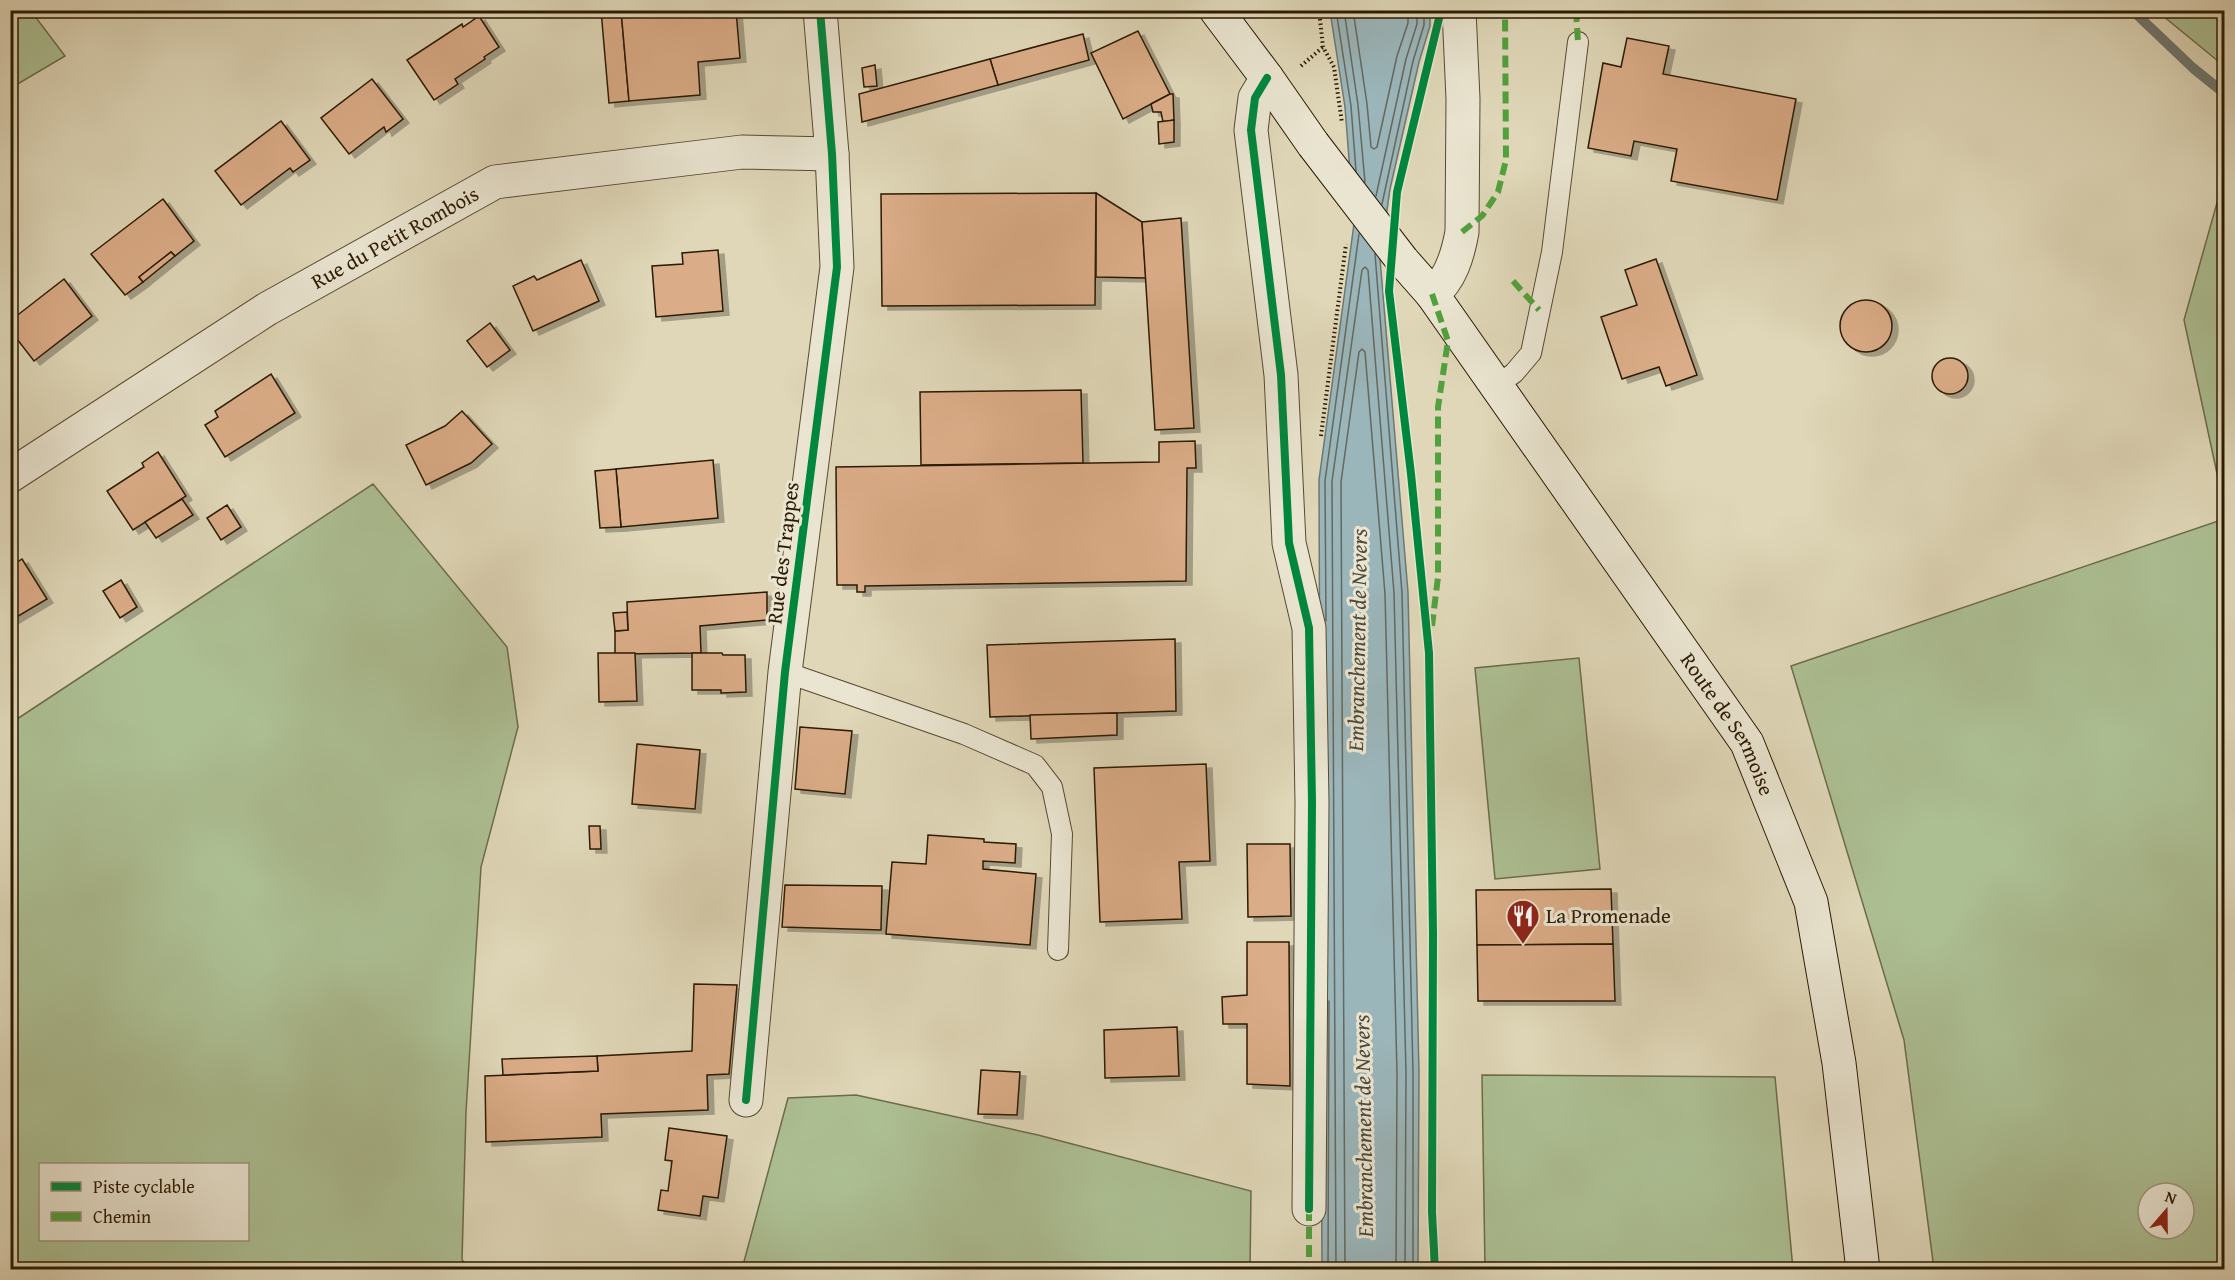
<svg xmlns="http://www.w3.org/2000/svg" width="2235" height="1280" font-family="'Gentium Book Plus',serif">
	<defs>
		<filter id="shadow"><feDropShadow dx="6" dy="4" stdDeviation="0" flood-color="#0004"/></filter>
	</defs>
	<rect width="100%" height="100%" fill="#dfd7b8"/>
	<filter id="stains"><feTurbulence type="fractalNoise" baseFrequency=".00333" numOctaves="4"/><feColorMatrix values="0 0 0 0 .2 0 0 0 0 .09 0 0 0 0 .02 0 0 0 .5 -.17"/></filter>
	<radialGradient id="worn" r=".72"><stop offset=".6" stop-color="#630" stop-opacity="0"/><stop offset="1" stop-color="#630" stop-opacity=".3"/></radialGradient>
	<g fill="#acbf93" stroke="#6c6c4a" stroke-width="1.5" fill-rule="evenodd">
		<path d="M10,11H31L65,56L11,88Z"/>
		<path d="M2157,11H2224V66Z"/>
		<path d="M2224,178V506L2184,320Z"/>
		<path d="M373,484L507,647L518,727L481,867L466,1112L462,1260L472,1269H11V723ZM40,1164H248V1240H40Z"/>
		<path d="M2224,519V1269H1934L1904,1040L1791,666ZM2148,1193H2184V1229H2148Z"/>
		<path d="M1579,658L1600,869L1495,879L1475,668Z"/>
		<path d="M1482,1075L1775,1077L1793,1269H1485Z"/>
		<path d="M856,1095L1038,1135L1251,1191L1250,1269H742L788,1098Z"/>
	</g>
	<path fill="#9bb6bb" stroke="#6f7871" stroke-width="1.5" d="M1330,11H1430V26L1419,62L1390,189L1380,259L1408,592L1419,1073L1418,1269L1322,1270L1319,480L1354,224L1345,107Z"/>
	<g fill="none" stroke-linecap="round" stroke-linejoin="round">
		<g stroke="#64685e" stroke-width="1.5">
			<path d="M1336,10L1351,106L1356,171"/>
			<path d="M1344,10L1358,105L1365,182"/>
			<path d="M1353,10L1367,104L1371,147L1374,149L1377,147L1397,56L1408,23V10"/>
			<path d="M1376,196L1406,59L1417,24V10"/>
			<path d="M1382,204L1413,61L1424,25V10"/>
			<path d="M1375,254L1402,593L1413,1073V1270"/>
			<path d="M1326,621L1325,481L1359,234"/>
			<path d="M1328,1270L1329,1001"/>
			<path d="M1336,1270L1332,481L1362,270L1365,267L1368,270L1394,593L1406,1073L1405,1270"/>
			<path d="M1345,1270L1341,482L1359,352L1362,349L1365,352L1385,594L1397,1073L1396,1270"/>
		</g>
		<path stroke="#6f7871" stroke-width="10" d="M2132,10L2193,68L2224,93"/>
	</g>
	<g fill="#daac87" stroke="#2c1a02" stroke-width="1.5" filter="url(#shadow)">
		<path d="M601,10H621L629,101L609,103Z"/>
		<path d="M621,10H736L740,58L698,62L700,95L629,101Z"/>
		<path d="M479,16L499,47L484,57L485,59L455,79L458,84L434,100L407,60L462,24L463,27Z"/>
		<path d="M1138,31L1170,94L1123,119L1091,53Z"/>
		<path d="M1083,34L1089,60L998,85L990,59Z"/>
		<path d="M1627,38L1669,46L1663,74L1796,99L1777,200L1671,181L1677,149L1634,141L1631,156L1588,148L1603,63L1621,67Z"/>
		<path d="M990,59L998,85L862,122L859,94Z"/>
		<path d="M875,65L877,86L864,87L862,68Z"/>
		<path d="M372,79L403,119L386,132L384,127L349,154L321,118Z"/>
		<path d="M1170,94H1173L1174,120L1163,122L1161,112H1153L1151,104Z"/>
		<path d="M1174,120V142L1159,144L1158,122Z"/>
		<path d="M281,121L310,160L293,172L290,168L241,205L215,171Z"/>
		<path d="M1096,193L1142,222L1146,278L1096,277Z"/>
		<path d="M1096,193L1095,305L882,306L881,194Z"/>
		<path d="M163,199L194,241L175,256L171,252L139,277L143,282L125,295L91,254Z"/>
		<path d="M1181,218L1194,428L1155,430L1142,222Z"/>
		<path d="M718,250L723,311L656,317L652,266L683,264L682,253Z"/>
		<path d="M171,252L175,256L143,282L139,277Z"/>
		<path d="M1656,259L1697,375L1666,386L1659,367L1622,379L1601,317L1637,305L1625,270Z"/>
		<path d="M581,260L599,301L533,331L513,286L534,276L537,280Z"/>
		<path d="M64,279L92,316L34,361L10,330V321Z"/>
		<circle cx="1866" cy="326" r="26"/>
		<path d="M490,323L510,350L487,367L467,341Z"/>
		<circle cx="1950" cy="376" r="18"/>
		<path d="M271,374L295,413L225,457L205,425L218,417L215,411Z"/>
		<path d="M1081,390L1083,463L921,465L920,392Z"/>
		<path d="M462,411L492,444L471,463L426,485L406,445L445,426Z"/>
		<path d="M1195,441L1196,468H1187L1186,581L865,586V592H857V585H837L836,467L1159,462V442Z"/>
		<path d="M158,452L186,496L133,530L107,491L144,467L142,463Z"/>
		<path d="M713,460L718,518L621,527L616,469Z"/>
		<path d="M616,469L621,527L600,528L595,471Z"/>
		<path d="M182,499L193,515L156,538L145,522Z"/>
		<path d="M227,505L241,527L221,540L207,518Z"/>
		<path d="M22,559L47,599L10,621V567Z"/>
		<path d="M121,580L137,607L120,618L103,591Z"/>
		<path d="M767,592V620L700,626L701,653L615,654V631L628,630L627,602Z"/>
		<path d="M627,612L628,630L615,631L613,613Z"/>
		<path d="M1175,639L1176,711L990,717L987,645Z"/>
		<path d="M598,653H635L637,701L599,702Z"/>
		<path d="M692,653H722L723,655H745L746,692L721,693V690H692Z"/>
		<path d="M1117,713V735L1031,739L1030,715Z"/>
		<path d="M800,727L852,731L845,794L795,789Z"/>
		<path d="M637,744L700,750L695,809L632,804Z"/>
		<path d="M1206,764L1210,861L1179,862L1182,919L1100,922L1094,768Z"/>
		<path d="M589,826H600L601,849H590Z"/>
		<path d="M928,835L984,839V842L1016,844L1015,863L983,861V869L1036,874L1030,945L886,934L892,862L926,864Z"/>
		<path d="M1247,844H1290L1291,916L1248,917Z"/>
		<path d="M785,885L882,886L881,930L782,927Z"/>
		<path d="M1611,889L1613,944L1477,945L1476,890Z"/>
		<path d="M1247,942H1289L1290,1086L1247,1084V1024H1223L1222,997L1247,995Z"/>
		<path d="M1613,944L1615,1001H1478L1477,945Z"/>
		<path d="M694,984L737,985L729,1074L707,1075L708,1110L601,1114L602,1137L486,1142L485,1076L598,1071L597,1056L692,1051Z"/>
		<path d="M1177,1027L1179,1076L1105,1078L1104,1030Z"/>
		<path d="M597,1056L598,1071L503,1075L502,1059Z"/>
		<path d="M981,1070L1020,1072L1017,1115L978,1114Z"/>
		<path d="M669,1128L727,1136L718,1198L703,1196L700,1216L658,1210L661,1190L668,1191L672,1161L665,1160Z"/>
	</g>
	<g fill="none" stroke-linecap="round" stroke-linejoin="round">
		<g stroke="#594930" stroke-width="22">
			<g id="lane">
				<path d="M1496,386L1514,373L1531,353L1552,252L1578,42"/>
				<path d="M785,672L964,734L1035,765L1052,787L1062,834L1058,950"/>
			</g>
		</g>
		<g stroke="#594930" stroke-width="35">
			<g id="street">
				<path d="M1267,78L1255,98L1251,130L1281,375L1289,543L1309,628L1312,802L1309,1209"/>
				<path d="M1432,294C1451,280 1458,254 1462,232L1463,99L1459,10"/>
				<path id="s1" d="M10,476L267,309L495,182L742,152L832,154"/>
				<path d="M746,1100L785,672L837,267L832,154L820,10"/>
			</g>
		</g>
		<g stroke="#2c1a02" stroke-width="35">
			<g id="secondary">
				<path d="M1216,10L1267,78L1313,144"/>
				<path id="s2" d="M1402,260L1432,294L1747,743L1811,902L1839,1063L1863,1270"/>
			</g>
		</g>
		<g stroke="#2c1a02" stroke-width="4" stroke-dasharray="1.5 3" stroke-linecap="butt">
			<path d="M1319,10L1323,47L1334,67L1342,123"/>
			<path d="M1301,66L1323,47"/>
			<path d="M1321,436L1346,244"/>
		</g>
		<use href="#lane" stroke="#eae5d1" stroke-width="20"/>
		<use href="#street" stroke="#eae5d1" stroke-width="33"/>
		<use href="#secondary" stroke="#eae5d1" stroke-width="33"/>
		<g stroke="#2c1a02" stroke-width="35" stroke-linecap="butt">
			<path id="secondary-bridge" d="M1313,144L1402,260"/>
		</g>
		<use href="#secondary-bridge" stroke="#eae5d1" stroke-width="33"/>
		<g stroke="#51a13d" stroke-width="6" stroke-dasharray="12 6" stroke-linecap="butt">
			<path d="M1576,10L1578,42"/>
			<path d="M1462,232L1482,216L1498,192L1506,160L1505,10"/>
			<path d="M1513,281L1539,310"/>
			<path d="M1432,294L1448,341L1438,407V577L1432,626"/>
			<path d="M1309,1209V1270"/>
		</g>
		<g stroke="#eae5d1" stroke-width="11">
			<g id="cycleway">
				<path d="M1267,78L1255,98L1251,130L1281,375L1289,543L1309,628L1312,802L1309,1209"/>
				<path d="M746,1100L785,672L837,267L832,154L820,10"/>
				<path d="M1435,1270L1432,1212L1433,933L1429,653L1411,474L1389,291L1397,192L1441,10"/>
			</g>
		</g>
		<use href="#cycleway" stroke="#00873e" stroke-width="8"/>
	</g>
	<defs>
		<g id="restaurant-pin" transform="scale(1.725)"><path d="M0 17L-7.5 6A9.5 9.5 0 1 1 7.5 6Z" fill="#8f2418" stroke="#eae5d1"/><path d="M-5-6h1v4h1v-4h1v4h1v-4h1v5L-1.5 .5V6h-2V.5L-5-1ZM5-6V6H3V1.5H1.5Q1.5-4 5-6Z" fill="#fff"/></g>
	</defs>
	<g fill-rule="evenodd">
		<use href="#restaurant-pin" x="1523" y="916"/>
	</g>
	<g text-anchor="middle" stroke-width="6" stroke-linejoin="round" paint-order="stroke">
		<g font-size="21" fill="#2c1a02" stroke="#eae5d1">
			<text dy="7" stroke="none"><textPath href="#s1" startOffset="453">Rue du Petit Rombois</textPath></text>
			<text transform="translate(783 553) rotate(-83)" y="7">Rue des Trappes</text>
			<text dy="7" stroke="none"><textPath href="#s2" startOffset="568">Route de Sermoise</textPath></text>
		</g>
		<g font-size="21" fill="#2c1a02" stroke="#eae5d1" text-anchor="start">
			<text x="1546" y="923">La Promenade</text>
		</g>
		<g font-size="22" font-style="italic" fill="#4d493a" stroke="#eae5d1">
			<text transform="translate(1357 640) rotate(-89)" y="8">Embranchement de Nevers</text>
			<text transform="translate(1363 1126) rotate(-91)" y="8">Embranchement de Nevers</text>
		</g>
	</g>
	<rect width="2235" height="1280" fill="none" stroke="#dfd7b8" stroke-width="36"/>
	<rect x="12" y="12" width="2211" height="1256" fill="none" stroke="#2c1a02" stroke-width="3"/>
	<rect x="18" y="18" width="2199" height="1244" fill="none" stroke="#2c1a02" stroke-width="1.5"/>
	<rect x="39" y="1163" width="210" height="78" fill="#eae5d1" stroke="#9e947e" stroke-width="1.5"/>
	<rect x="51" y="1182" width="30" height="9" fill="#00873e" stroke="#9e947e" stroke-width="1.5"/>
	<text x="93" y="1193" font-size="18" fill="#2c1a02">Piste cyclable</text>
	<rect x="51" y="1212" width="30" height="9" fill="#51a13d" stroke="#9e947e" stroke-width="1.5"/>
	<text x="93" y="1223" font-size="18" fill="#2c1a02">Chemin</text>
	<g transform="translate(2166 1211) rotate(20)"><circle r="28" fill="#eae5d1" stroke="#9e947e" stroke-width="1.5"/>
	<path d="M0-4.5L10 22L0 15L-10 22Z" fill="#8f2418"/>
	<text y="-9" font-size="16" font-weight="bold" text-anchor="middle" fill="#2c1a02">N</text>
	</g>
	<rect width="100%" height="100%" filter="url(#stains)"/>
	<rect width="100%" height="100%" fill="url(#worn)"/>
</svg>
